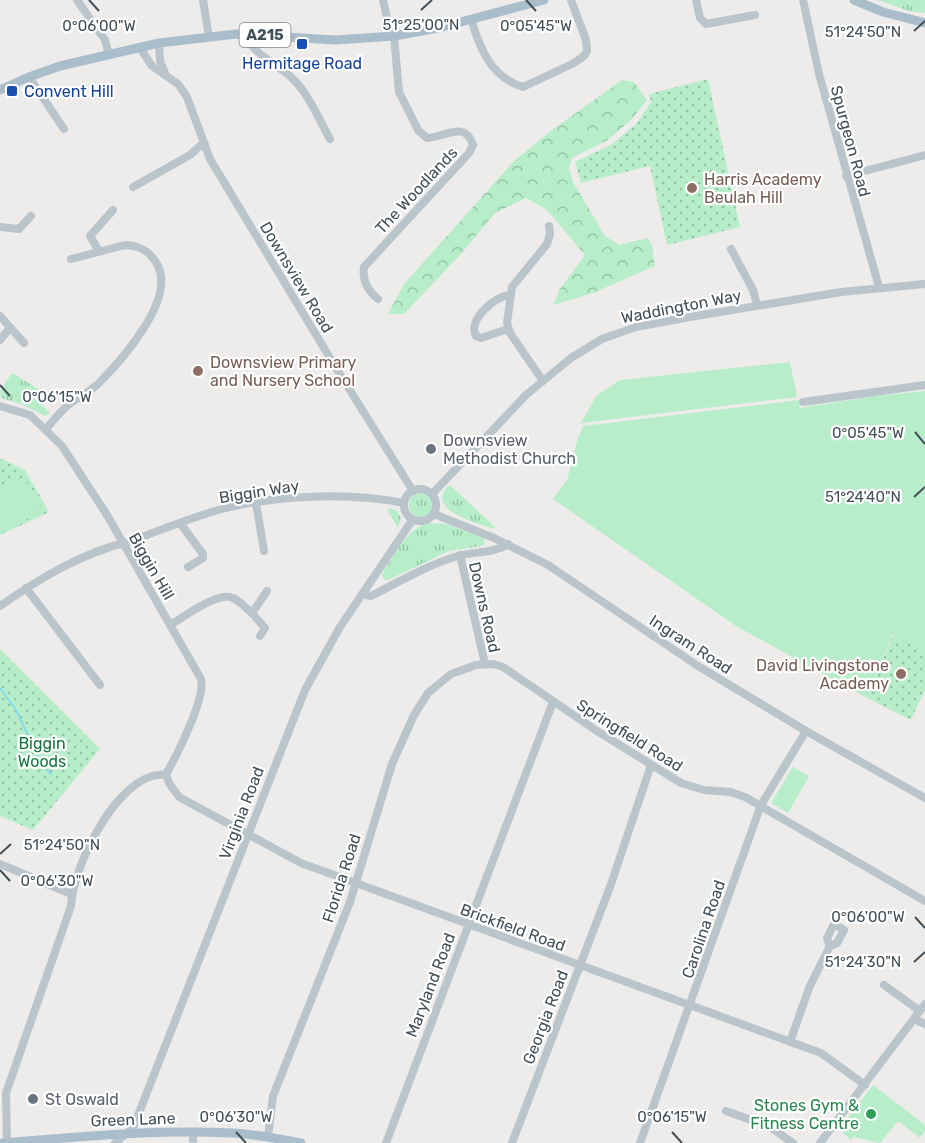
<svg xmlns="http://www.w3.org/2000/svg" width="925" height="1143" font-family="Rubik,sans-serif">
	<defs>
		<pattern id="grass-tufts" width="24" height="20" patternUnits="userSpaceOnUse" patternTransform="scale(1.5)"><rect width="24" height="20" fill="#b7eec9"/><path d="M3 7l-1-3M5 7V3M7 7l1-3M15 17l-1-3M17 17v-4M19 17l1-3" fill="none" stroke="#96c3a6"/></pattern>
		<pattern id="forest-crowns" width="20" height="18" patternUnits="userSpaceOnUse" patternTransform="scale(1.5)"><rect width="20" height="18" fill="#b7eec9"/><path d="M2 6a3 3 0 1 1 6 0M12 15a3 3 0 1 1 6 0" fill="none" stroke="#96c3a6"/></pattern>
		<pattern id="park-dots" width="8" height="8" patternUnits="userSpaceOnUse" patternTransform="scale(1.5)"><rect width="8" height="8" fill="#b7eec9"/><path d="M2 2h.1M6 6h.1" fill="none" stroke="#96c3a6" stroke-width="1.8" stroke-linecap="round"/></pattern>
	</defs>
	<rect width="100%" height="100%" fill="#eeebeb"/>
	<g fill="url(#grass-tufts)">
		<path d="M878,0H925V13L909,11Z"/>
		<path d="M12,373L42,391L35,399L50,413L45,416L21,404L1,398L0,390Z"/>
		<path d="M448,486H451L495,527V529C478,524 425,510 448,486Z"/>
		<circle cx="421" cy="505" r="12"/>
		<path d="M390,508L397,511L401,517L398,528L387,510Z"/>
		<path d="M429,523L446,524L483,538L485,543L482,546L449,551L388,580L383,579L382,574C394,556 407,527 429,523Z"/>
	</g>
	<path fill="url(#forest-crowns)" d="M622,80L634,82L647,100L631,120L606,141L572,158L569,168L573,182L605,236L619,245L648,238L652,246L655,266L593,293L553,305L560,289L585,255L547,210L526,198L495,213L460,255L404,314H388L404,284L514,161L552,130Z"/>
	<g fill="url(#park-dots)">
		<path d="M708,79L740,227L667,245L650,166L581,183L575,162L612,144L636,124L651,102L649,94Z"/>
		<path d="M0,458L25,470L49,512L0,535Z"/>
		<path d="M893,635L925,650V690L911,720L867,698Z"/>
		<path d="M0,649L100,749L33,830L0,816Z"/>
	</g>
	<g fill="#b7eec9">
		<path d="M790,362L797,397L581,423L596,396L620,380Z"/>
		<path d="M925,391V650L892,635L867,698L736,626L553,499L567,480L577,441L583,426L799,400L800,408L875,396Z"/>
		<path d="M24,477L42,511L0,533V490Z"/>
		<path d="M793,767L809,776L788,813L771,803Z"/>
		<path d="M873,1085L925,1125V1131L920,1138L898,1121L880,1143L853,1137L851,1140L839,1129Z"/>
	</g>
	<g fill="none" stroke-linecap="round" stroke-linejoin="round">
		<path stroke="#84dbeb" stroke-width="2" d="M0,688L16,710L42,765L51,774"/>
		<g stroke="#b9c4cb" stroke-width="8">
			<path d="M77,0L105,40L109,55"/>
			<path d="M203,0L209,37"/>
			<path d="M383,0L391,36"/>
			<path d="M696,0L700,18L706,24L755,15"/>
			<path d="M803,0L819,74L879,287"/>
			<path d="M471,19C480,49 491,77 523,87L574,63L584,56L587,51L586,40L571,0"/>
			<path d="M245,34C254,56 277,63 293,79C309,94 319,120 330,139"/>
			<path d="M159,43L160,61L165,73"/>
			<path d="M140,48L152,66L178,84L187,97L210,159L336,368L413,491"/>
			<path d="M29,77L64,129"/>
			<path d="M846,176L925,155"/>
			<path d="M133,187L190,155L200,146L205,145"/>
			<path d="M0,227L19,229L31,216"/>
			<path d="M731,249L753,290L757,305"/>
			<path d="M99,251L90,236L113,210"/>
			<path d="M378,299C368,291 362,281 364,267L469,153L473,145C465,120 446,137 427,138L418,130L399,92L394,36"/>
			<path d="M0,316L24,343"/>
			<path d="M508,329L481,338L476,336C467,320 495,296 510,295"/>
			<path d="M0,340L10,328"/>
			<path d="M543,381L510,333L507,323L512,287L547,244L550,234L549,226"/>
			<path d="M803,402L925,385"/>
			<path d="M0,406L30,415L62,446L107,515L201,679C206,698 176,757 166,774"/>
			<path d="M46,429C53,421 60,412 68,405C78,398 89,392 98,384C122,360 175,300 158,266C151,252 139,245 125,245L71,259"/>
			<circle cx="420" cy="505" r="16"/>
			<path d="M432,494L526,395L571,358L602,339L636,327L690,317L841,292L925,284"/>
			<path d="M256,503L264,551"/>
			<path d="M434,514L494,538L548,565L698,666L806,731L925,798"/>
			<path d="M180,523L203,554V558L188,567"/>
			<path d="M460,555L485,664"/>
			<path d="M26,588L100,685"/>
			<path d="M363,594L371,596C399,582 427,565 458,556C475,551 493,554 508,544"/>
			<path d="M0,606C39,579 81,553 128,542C158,531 188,519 218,510C275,495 347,492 404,503"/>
			<path d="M252,613L265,628L260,636"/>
			<path d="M170,625C184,617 218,591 233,598C240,601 246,608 252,613L267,591"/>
			<path d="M166,774L169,783L179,797L301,863L821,1053L865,1085"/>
			<path d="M0,864L71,894"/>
			<path d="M884,985L920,1011"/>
			<path d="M914,1019L925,1024"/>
			<path d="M790,1042L809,988L830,946L837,943L844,930L834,924L827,938L830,946"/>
			<path d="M726,1111L770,1127L793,1143"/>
			<path d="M268,1137L273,1096L350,902L392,764L414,715L428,693L451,674L476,665L493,664L503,667L597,731L681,783L704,790L731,792L745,797L925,901"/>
			<path d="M7,1143L6,1093L71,906C73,867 112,788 152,776C156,775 162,775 166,774"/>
			<path d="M115,1143L133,1128L305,690L340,627L413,519"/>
			<path d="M193,1143V1132"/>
			<path d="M386,1143L553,702"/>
			<path d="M512,1143L610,887L651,765"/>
			<path d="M640,1143L761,805L806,731"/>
			<path d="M820,1143L925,1004"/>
		</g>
		<g stroke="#aabdcb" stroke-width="9">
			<path d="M854,0L883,12L925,23"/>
			<path d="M0,90L29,77L60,66L159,43L236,34L335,40L394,36L438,28L544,0"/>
			<path d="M2,1143C78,1137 156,1129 232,1133C255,1134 278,1139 301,1143"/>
		</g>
	</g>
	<path fill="none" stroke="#445058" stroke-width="2" d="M89,0L99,11M526,0L536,11M421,10L432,0M914,31L925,21M0,385L10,396M915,432L925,444M914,497L925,487M0,854L11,844M0,870L10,881M915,917L925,928M914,962L925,952M236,1132L246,1143M672,1132L682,1143"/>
	<g fill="#1a4fb4" stroke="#fff" stroke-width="2">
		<rect x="296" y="38" width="12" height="12" rx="3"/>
		<rect x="6" y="85" width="12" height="12" rx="3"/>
	</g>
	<g fill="#8d6e63" stroke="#fff" stroke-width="2">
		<circle cx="692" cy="188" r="6"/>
		<circle cx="198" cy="371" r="6"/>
		<circle cx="901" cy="674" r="6"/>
	</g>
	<g fill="#6b7280" stroke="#fff" stroke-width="2">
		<circle cx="431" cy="449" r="6"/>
		<circle cx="33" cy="1099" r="6"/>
	</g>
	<circle fill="#2e9e5b" stroke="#fff" stroke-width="2" cx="871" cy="1114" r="6"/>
	<g text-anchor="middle" stroke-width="4.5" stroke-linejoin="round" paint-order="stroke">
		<rect fill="#fff" stroke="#7c848a" stroke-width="1.5" x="239.5" y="23" width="51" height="24" rx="4.5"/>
		<g font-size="15" font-weight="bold" fill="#445058">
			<text x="265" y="40">A215</text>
		</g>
		<g font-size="16" fill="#164399" stroke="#fff">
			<text x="302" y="69">Hermitage Road</text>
			<text x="24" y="97" text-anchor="start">Convent Hill</text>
		</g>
		<g font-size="16" fill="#445058" stroke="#fff">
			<text transform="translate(851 141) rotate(75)" y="6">Spurgeon Road</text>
			<text transform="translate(416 190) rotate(-47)" y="6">The Woodlands</text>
			<text transform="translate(297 277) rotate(59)" y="6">Downsview Road</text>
			<text transform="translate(681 306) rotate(-11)" y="6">Waddington Way</text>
			<text transform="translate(259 491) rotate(-9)" y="6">Biggin Way</text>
			<text transform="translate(152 566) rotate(60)" y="6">Biggin Hill</text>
			<text transform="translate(485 607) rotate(77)" y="6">Downs Road</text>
			<text transform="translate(691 644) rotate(33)" y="6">Ingram Road</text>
			<text transform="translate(630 735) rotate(32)" y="6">Springfield Road</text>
			<text transform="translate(241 813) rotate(-69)" y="6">Virginia Road</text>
			<text transform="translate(341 878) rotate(-72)" y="6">Florida Road</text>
			<text transform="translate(513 927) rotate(20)" y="6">Brickfield Road</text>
			<text transform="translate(703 929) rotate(-71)" y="6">Carolina Road</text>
			<text transform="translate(430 985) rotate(-69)" y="6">Maryland Road</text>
			<text transform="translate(545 1017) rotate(-69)" y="6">Georgia Road</text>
			<text transform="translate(133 1119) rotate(-2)" y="6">Green Lane</text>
		</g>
		<g font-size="16" fill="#785e54" stroke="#fff" text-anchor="start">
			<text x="704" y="185">Harris Academy<tspan x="704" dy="18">Beulah Hill</tspan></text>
			<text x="210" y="368">Downsview Primary<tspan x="210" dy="18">and Nursery School</tspan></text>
			<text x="889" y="671" text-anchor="end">David Livingstone<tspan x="889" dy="18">Academy</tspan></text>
		</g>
		<g font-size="16" fill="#5b616d" stroke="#fff" text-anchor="start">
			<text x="443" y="446">Downsview<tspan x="443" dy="18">Methodist Church</tspan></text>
			<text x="45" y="1105">St Oswald</text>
		</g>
		<g font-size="16" fill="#167841" stroke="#fff">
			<text x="42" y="749">Biggin<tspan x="42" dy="18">Woods</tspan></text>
		</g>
		<g font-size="16" fill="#27864d" stroke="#fff" text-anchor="end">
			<text x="859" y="1111">Stones Gym &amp;<tspan x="859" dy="18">Fitness Centre</tspan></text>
		</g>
	</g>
	<g font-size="15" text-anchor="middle" fill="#445058" stroke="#fff" stroke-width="4.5" stroke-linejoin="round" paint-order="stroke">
		<text x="421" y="30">51°25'00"N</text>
		<text x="536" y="31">0°05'45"W</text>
		<text x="99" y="31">0°06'00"W</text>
		<text x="863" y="37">51°24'50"N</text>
		<text x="57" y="402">0°06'15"W</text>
		<text x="868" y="438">0°05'45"W</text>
		<text x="863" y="502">51°24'40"N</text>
		<text x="62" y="850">51°24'50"N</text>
		<text x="57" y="886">0°06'30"W</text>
		<text x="868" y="922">0°06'00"W</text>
		<text x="863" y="967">51°24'30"N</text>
		<text x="236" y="1122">0°06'30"W</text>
		<text x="672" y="1122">0°06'15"W</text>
	</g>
</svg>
